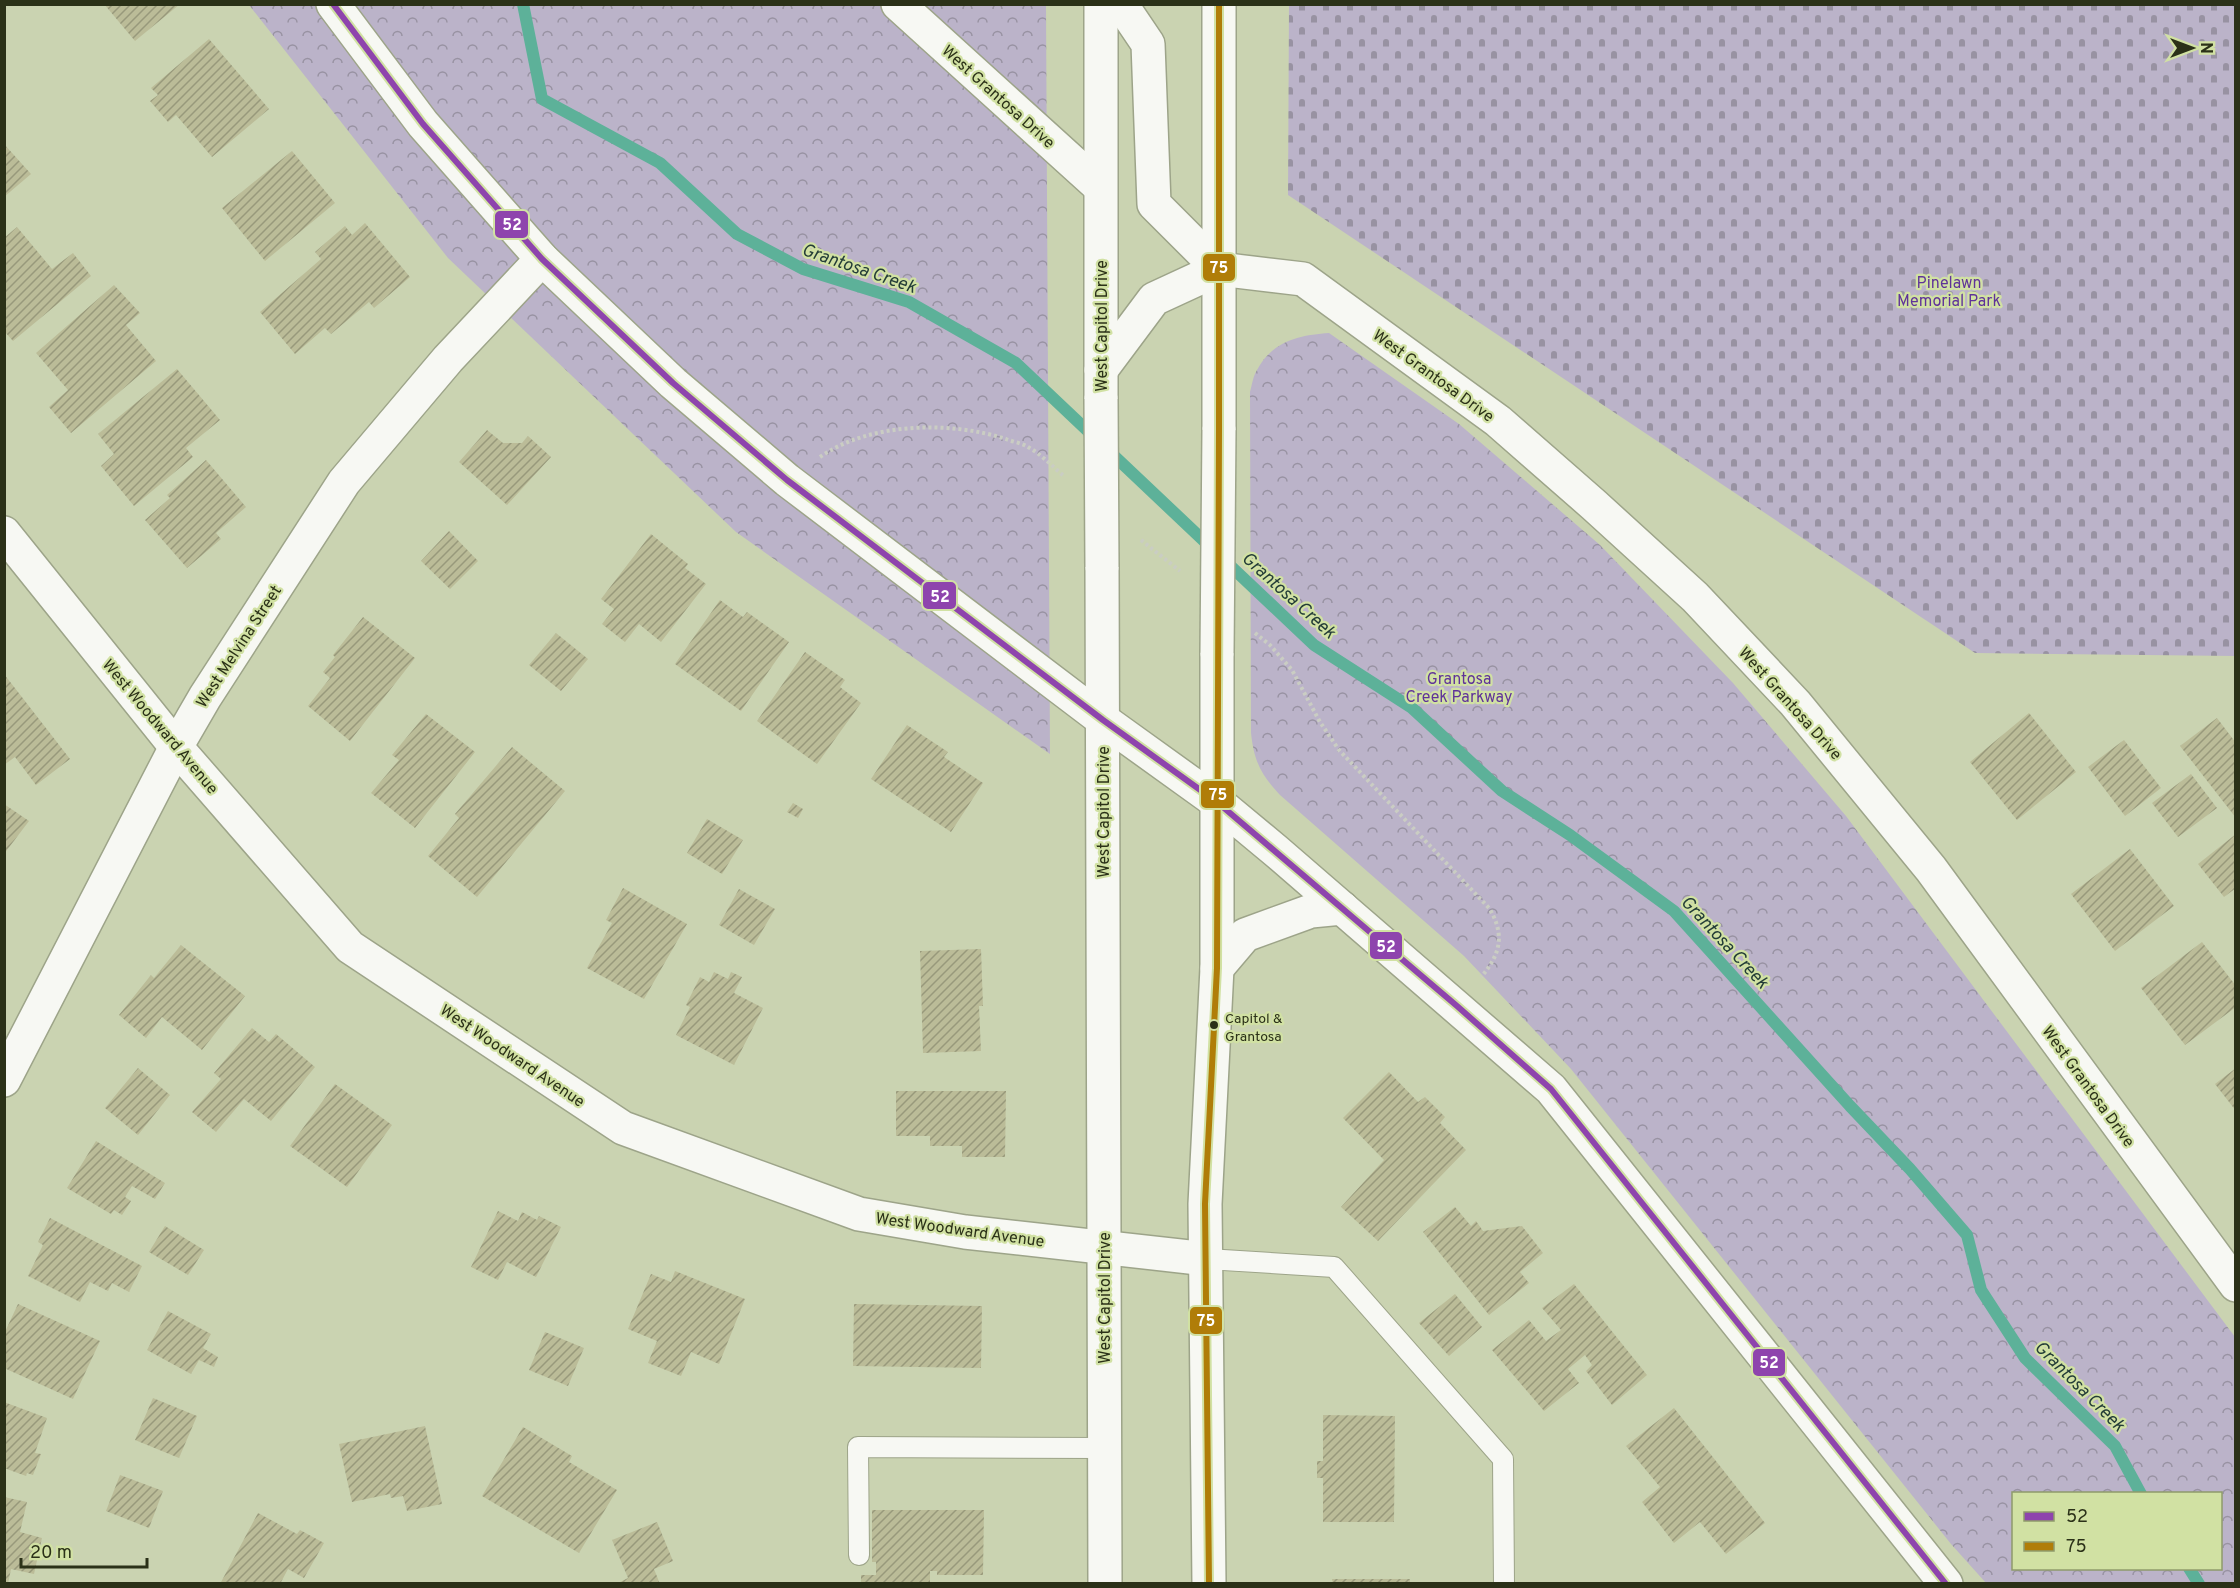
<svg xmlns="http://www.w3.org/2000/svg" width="2240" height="1588" font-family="Overpass,sans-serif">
	<defs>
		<pattern id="cemetery-stones" width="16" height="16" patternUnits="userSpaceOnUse" patternTransform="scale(1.5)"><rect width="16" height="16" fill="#bbb3c9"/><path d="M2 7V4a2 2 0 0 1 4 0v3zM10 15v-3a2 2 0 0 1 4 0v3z" fill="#9892a2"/></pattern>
		<pattern id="park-crowns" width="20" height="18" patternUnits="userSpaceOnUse" patternTransform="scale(1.5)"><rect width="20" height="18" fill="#bbb3c9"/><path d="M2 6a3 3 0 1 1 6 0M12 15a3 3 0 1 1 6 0" fill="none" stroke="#9892a2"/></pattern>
		<pattern id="building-hatch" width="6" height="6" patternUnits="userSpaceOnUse" patternTransform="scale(1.5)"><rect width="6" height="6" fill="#bbbc98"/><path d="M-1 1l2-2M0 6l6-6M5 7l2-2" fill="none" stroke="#98997b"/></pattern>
	</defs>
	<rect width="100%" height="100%" fill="#cad3b1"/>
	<path fill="url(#cemetery-stones)" d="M1289,5H2235V656L1975,653L1288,195Z"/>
	<g fill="url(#park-crowns)" fill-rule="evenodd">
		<path d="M249,5H1046L1050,754L736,532L448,258Z"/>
		<path d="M1329,333L1459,424L1600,545L1733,683L1846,816L2235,1337V1583H1986L1951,1544L1571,1069L1464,956L1280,795C1261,775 1254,761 1251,733L1250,392C1252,385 1253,376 1257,370C1272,341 1300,335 1329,333ZM2014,1494H2220V1568H2014Z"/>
	</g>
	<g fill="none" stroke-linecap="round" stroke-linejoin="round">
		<g stroke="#5db199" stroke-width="12">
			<path d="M523,4L542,99L660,163L737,234L803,269L909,302L1016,363L1314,645L1412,708L1502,791L1570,835L1674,911L1850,1106L1910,1169L1967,1235L1981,1290L2025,1358L2115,1446L2141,1494"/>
			<path d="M2189,1568L2199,1584"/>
		</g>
	</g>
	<g fill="url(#building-hatch)">
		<path d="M104,4H180L135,41Z"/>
		<path d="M209,39L269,109L212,157L176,115L168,122L150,101L158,95L151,88Z"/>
		<path d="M4,144L31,174L4,197Z"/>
		<path d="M292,151L335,203L265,261L222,208Z"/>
		<path d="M365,223L410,277L374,308L369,302L331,334L325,328L295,354L260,312L321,259L315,252L345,226L352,235Z"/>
		<path d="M17,227L52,269L73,253L91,276L13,341L4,331V238Z"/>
		<path d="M114,285L140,313L126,325L156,361L71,433L49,407L68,390L36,353Z"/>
		<path d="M177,369L220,420L186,448L193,457L134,506L101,466L114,454L98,434Z"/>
		<path d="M487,430L503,443H522L528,436L551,457L507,505L459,462Z"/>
		<path d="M206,460L246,507L216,533L221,539L187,568L145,520L170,498L167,495Z"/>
		<path d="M449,531L478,561L450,589L421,561Z"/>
		<path d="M651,534L688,564L685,568L706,584L661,642L639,624L625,642L602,624L614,609L601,599Z"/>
		<path d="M720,600L743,617L747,612L789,642L741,711L675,664Z"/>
		<path d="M363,617L415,658L350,741L308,706L330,678L323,672L335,657L333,655Z"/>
		<path d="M556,633L588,659L561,691L529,665Z"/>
		<path d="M805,652L845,680L840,687L861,703L817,764L757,721Z"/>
		<path d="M4,674L70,759L36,785L15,757L4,765Z"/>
		<path d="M2029,713L2076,772L2017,820L1970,762Z"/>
		<path d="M426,714L475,752L415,828L371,793L399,760L392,755Z"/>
		<path d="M2217,718L2236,743V818L2180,746Z"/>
		<path d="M907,725L948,752L944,757L983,783L951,832L871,779Z"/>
		<path d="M2124,740L2161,788L2125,816L2088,767Z"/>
		<path d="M512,747L565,791L477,897L428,856L459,818L455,814Z"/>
		<path d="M2191,774L2217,808L2178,837L2152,803Z"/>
		<path d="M793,803L803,809L798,818L787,812Z"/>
		<path d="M4,804L29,821L4,854Z"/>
		<path d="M707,819L743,840L722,874L687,853Z"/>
		<path d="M2236,834V888L2224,897L2198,864Z"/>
		<path d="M2130,849L2174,906L2115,951L2071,894Z"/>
		<path d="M623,888L687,924L644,999L587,968L612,923L606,920Z"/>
		<path d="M739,889L775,909L754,945L719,925Z"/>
		<path d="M2202,942L2236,986V1007L2185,1045L2141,988Z"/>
		<path d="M181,945L245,996L202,1050L162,1017L146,1038L119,1015L151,975L154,978Z"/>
		<path d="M981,949L983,1006H979L981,1051L923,1053L920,951Z"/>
		<path d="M714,972L728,979L731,972L742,977L734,993L763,1008L734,1065L676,1035L690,1007L686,1005L700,977L709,982Z"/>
		<path d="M252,1028L269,1042L276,1034L315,1067L271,1121L244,1099L216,1132L192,1112L221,1079L214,1073Z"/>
		<path d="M138,1068L170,1095L138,1135L105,1108Z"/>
		<path d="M2236,1068V1111L2215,1084Z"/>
		<path d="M1389,1072L1418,1102L1425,1097L1445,1117L1440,1123L1466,1150L1378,1241L1341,1207L1384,1160L1343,1118Z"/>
		<path d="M335,1084L392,1125L347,1187L290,1146Z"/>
		<path d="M896,1091H1006L1005,1157H962V1146H930V1136H896Z"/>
		<path d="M96,1141L165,1183L155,1199L132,1186L125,1197L131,1201L122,1215L114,1210L111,1214L67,1188Z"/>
		<path d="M1455,1207L1471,1226L1476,1221L1483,1231L1522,1226L1543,1253L1520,1272L1529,1283L1489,1315L1423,1232Z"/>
		<path d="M498,1211L518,1221L522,1212L537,1220L539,1216L561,1227L536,1277L507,1262L498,1280L471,1267Z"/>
		<path d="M50,1218L142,1266L129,1292L112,1283L108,1291L90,1282L80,1302L28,1276L43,1245L38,1242Z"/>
		<path d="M165,1226L204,1250L188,1275L149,1252Z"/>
		<path d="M675,1271L745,1299L719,1364L691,1352L681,1376L648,1363L657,1341L628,1329L651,1274L671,1282Z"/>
		<path d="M1574,1284L1647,1375L1612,1405L1586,1371L1592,1365L1585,1355L1568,1369L1579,1383L1544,1411L1492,1350L1529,1320L1546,1341L1561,1330L1542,1308Z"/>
		<path d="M1455,1294L1482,1327L1449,1356L1419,1323Z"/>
		<path d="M18,1304L100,1341L73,1399L4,1368V1334Z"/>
		<path d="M854,1304L982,1306L981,1368L853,1366Z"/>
		<path d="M168,1311L211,1334L203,1348L218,1357L214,1367L199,1360L191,1374L147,1350Z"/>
		<path d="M545,1332L584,1348L568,1386L529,1370Z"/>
		<path d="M153,1398L197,1416L179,1458L135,1440Z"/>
		<path d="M4,1402L47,1418L35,1453L41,1454L33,1475L27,1473L26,1476L4,1468Z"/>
		<path d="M1674,1408L1765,1523L1726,1554L1700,1522L1674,1543L1642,1502L1660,1487L1626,1446Z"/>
		<path d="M1323,1415L1395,1416L1394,1522H1323V1478H1317V1461H1323Z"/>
		<path d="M425,1426L442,1504L407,1511L403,1496L391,1498L390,1494L352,1502L339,1444Z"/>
		<path d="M523,1427L572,1456L569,1462L617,1490L579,1553L482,1496Z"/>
		<path d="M120,1475L163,1491L149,1528L106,1511Z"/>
		<path d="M4,1497L27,1502L20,1532L42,1538L34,1574L11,1569L8,1584H4Z"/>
		<path d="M872,1510H984L983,1575H937V1571H930V1584H861V1575H876V1562H872Z"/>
		<path d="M258,1513L297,1534L300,1530L324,1543L304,1578L288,1569L280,1584H220Z"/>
		<path d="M657,1522L673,1561L654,1569L660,1584H616L628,1578L612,1540Z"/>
		<path d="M1332,1579H1410V1584H1333Z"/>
	</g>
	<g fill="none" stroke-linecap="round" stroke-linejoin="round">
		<g stroke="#9da489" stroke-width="22">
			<g id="service">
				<path d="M1207,1259L1334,1267L1503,1459L1504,1584"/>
				<path d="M859,1555L858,1447L1105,1448"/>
			</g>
		</g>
		<g stroke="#9da489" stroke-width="36">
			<g id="minor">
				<path d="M333,4L423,124L542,259L673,383L787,480L1103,720"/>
				<path d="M898,4L1100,187"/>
				<path d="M4,533L176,747L350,947L623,1128L859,1214L965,1232L1207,1259"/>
				<path d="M4,1080L176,747L205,697L344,482L448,359L542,259"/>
			</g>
		</g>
		<g stroke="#9da489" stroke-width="36">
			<g id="tertiary">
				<path d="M1219,269L1303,279L1498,421L1594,505L1695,597L1795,703L1931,869L2236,1285"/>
				<path d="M1103,720L1217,802L1276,851L1551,1089L1946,1584"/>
			</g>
		</g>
		<g stroke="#9da489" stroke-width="36">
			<g id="primary">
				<path d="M1101,4V399"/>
				<path d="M1121,4L1148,44L1154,204L1219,269"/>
				<path d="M1219,4V430"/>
				<path d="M1101,370L1154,299L1219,269"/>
				<path d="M1102,567L1105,1584"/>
				<path d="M1217,968L1245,935L1311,911L1342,908"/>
				<path d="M1209,1584L1205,1204L1217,968V653"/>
			</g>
		</g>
		<g stroke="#cacdc3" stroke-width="4" stroke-dasharray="3 3" stroke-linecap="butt">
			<path d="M820,457C870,422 951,421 1006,439C1013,442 1022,443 1028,447C1041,454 1053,467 1064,476"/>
			<path d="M1141,540L1180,571"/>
			<path d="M1255,633L1270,645L1292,670L1320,722L1339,750L1489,908C1505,934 1501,954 1481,977"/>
		</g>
		<use href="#service" stroke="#f7f8f3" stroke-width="20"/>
		<use href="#minor" stroke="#f7f8f3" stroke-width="33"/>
		<use href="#tertiary" stroke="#f7f8f3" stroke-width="33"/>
		<use href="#primary" stroke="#f7f8f3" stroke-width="33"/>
		<g stroke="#9da489" stroke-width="36" stroke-linecap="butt">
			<g id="primary-bridge">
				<path d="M1101,399L1102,567"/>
				<path d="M1217,653L1219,430"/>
			</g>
		</g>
		<use href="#primary-bridge" stroke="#f7f8f3" stroke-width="33"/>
		<g stroke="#d1e1a3" stroke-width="10">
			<path id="bus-1" d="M333,4L423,124L542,259L673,383L787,480L1103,720L1217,802L1457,1006L1551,1089L1946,1584"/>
		</g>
		<g stroke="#d1e1a3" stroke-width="10">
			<path id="bus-2" d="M1209,1584L1205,1204L1217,968L1219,430V4"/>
		</g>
		<use href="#bus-1" stroke="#8e44ad" stroke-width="6"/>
		<use href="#bus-2" stroke="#b07d08" stroke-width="6"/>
	</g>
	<circle fill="#2b3118" stroke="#d1e1a3" stroke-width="2" cx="1214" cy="1025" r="5"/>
	<g text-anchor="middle" stroke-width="4.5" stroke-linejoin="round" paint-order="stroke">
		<g font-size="14" fill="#2b3118" stroke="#d1e1a3" text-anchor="start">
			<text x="1225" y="1023">Capitol &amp;<tspan x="1225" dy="18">Grantosa</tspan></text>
		</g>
		<g font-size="16" fill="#2b3118" stroke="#d1e1a3">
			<text transform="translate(999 96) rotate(42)" y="6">West Grantosa Drive</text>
			<text transform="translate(1101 326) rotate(-90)" y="6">West Capitol Drive</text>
			<text transform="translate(1434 375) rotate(36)" y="6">West Grantosa Drive</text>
			<text transform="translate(238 646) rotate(-57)" y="6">West Melvina Street</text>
			<text transform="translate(1791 703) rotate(48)" y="6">West Grantosa Drive</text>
			<text transform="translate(161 726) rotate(50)" y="6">West Woodward Avenue</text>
			<text transform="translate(1103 812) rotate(-90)" y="6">West Capitol Drive</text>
			<text transform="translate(513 1055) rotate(34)" y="6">West Woodward Avenue</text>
			<text transform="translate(2089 1086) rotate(54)" y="6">West Grantosa Drive</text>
			<text transform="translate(960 1229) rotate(8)" y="6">West Woodward Avenue</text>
			<text transform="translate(1104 1298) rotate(-90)" y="6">West Capitol Drive</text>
		</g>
		<g font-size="16" fill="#5f3299" stroke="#d1e1a3">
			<text x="1949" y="288">Pinelawn<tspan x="1949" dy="18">Memorial Park</tspan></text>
			<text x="1459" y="684">Grantosa<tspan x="1459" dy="18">Creek Parkway</tspan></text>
		</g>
		<g font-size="18" font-style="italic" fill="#243d38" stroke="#d1e1a3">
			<text transform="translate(859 268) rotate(19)" y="6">Grantosa Creek</text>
			<text transform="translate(1289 595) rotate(42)" y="6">Grantosa Creek</text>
			<text transform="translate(1725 942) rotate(47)" y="6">Grantosa Creek</text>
			<text transform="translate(2080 1386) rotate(45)" y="6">Grantosa Creek</text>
		</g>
	</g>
	<g stroke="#d1e1a3" stroke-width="2">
		<rect x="494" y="210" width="35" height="29" rx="6" fill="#8e44ad"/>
		<rect x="1202" y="253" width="34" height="29" rx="6" fill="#b07d08"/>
		<rect x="922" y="581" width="35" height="29" rx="6" fill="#8e44ad"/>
		<rect x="1200" y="780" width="35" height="29" rx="6" fill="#b07d08"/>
		<rect x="1369" y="931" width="34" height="29" rx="6" fill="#8e44ad"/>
		<rect x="1189" y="1306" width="34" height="29" rx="6" fill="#b07d08"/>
		<rect x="1752" y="1348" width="34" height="29" rx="6" fill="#8e44ad"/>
	</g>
	<g font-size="16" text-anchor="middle" font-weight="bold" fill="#fff">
		<text x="512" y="230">52</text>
		<text x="1219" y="273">75</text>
		<text x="940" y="602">52</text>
		<text x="1218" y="800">75</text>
		<text x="1386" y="952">52</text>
		<text x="1206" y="1326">75</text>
		<text x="1769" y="1368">52</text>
	</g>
	<rect width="2240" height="1588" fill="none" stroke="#2b3118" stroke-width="12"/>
	<rect x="2012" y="1492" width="210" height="78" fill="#d1e1a3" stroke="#8f9b6b" stroke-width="1.5"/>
	<rect x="2024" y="1512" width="30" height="9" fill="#8e44ad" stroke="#8f9b6b" stroke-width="1.5"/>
	<text x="2066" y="1522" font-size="18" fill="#2b3118">52</text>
	<rect x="2024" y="1542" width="30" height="9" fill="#b07d08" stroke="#8f9b6b" stroke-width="1.5"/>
	<text x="2066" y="1552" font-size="18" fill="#2b3118">75</text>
	<g transform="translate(2192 48) rotate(90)" stroke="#d1e1a3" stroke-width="4.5" paint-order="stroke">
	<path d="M0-4.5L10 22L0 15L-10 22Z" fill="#2b3118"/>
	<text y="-9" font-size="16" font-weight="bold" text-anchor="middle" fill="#2b3118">N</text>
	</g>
	<path d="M21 1558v9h126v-9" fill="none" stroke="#2b3118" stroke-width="3"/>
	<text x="30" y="1558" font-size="18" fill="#2b3118" stroke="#d1e1a3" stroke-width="4.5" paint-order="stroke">20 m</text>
</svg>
